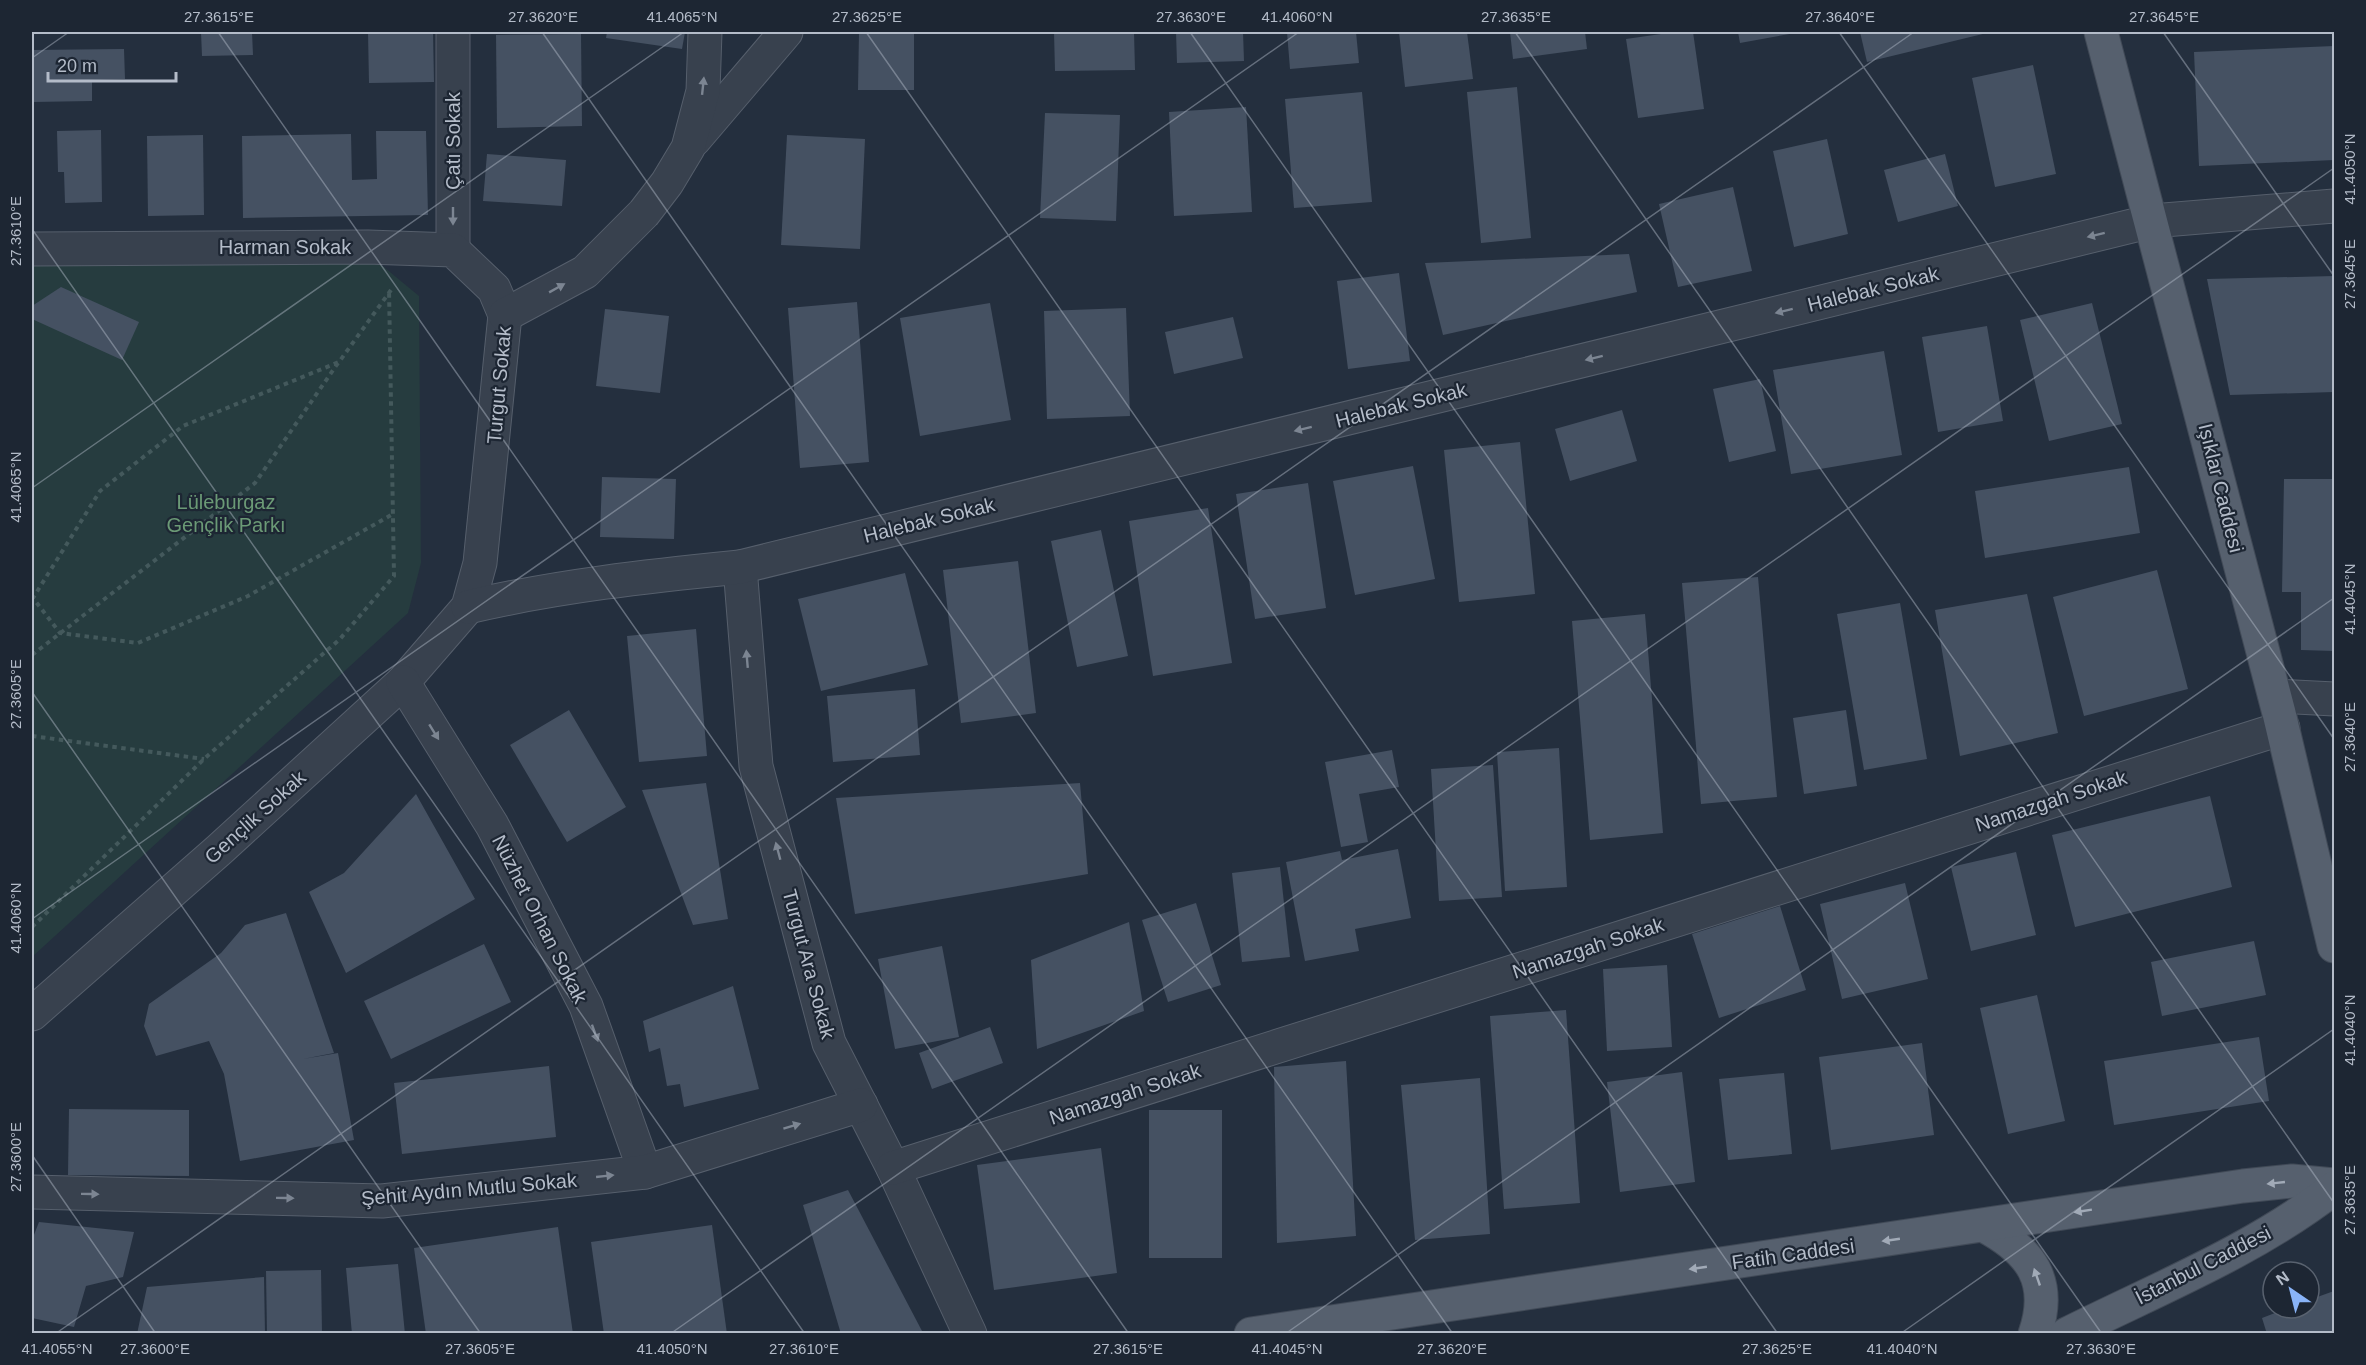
<svg xmlns="http://www.w3.org/2000/svg" width="2366" height="1365" font-family="Helvetica,sans-serif">
	<rect width="100%" height="100%" fill="#242f3e"/>
	<path fill="#263c3f" d="M379,263L419,296L421,563L408,613L32,957V266Z"/>
	<g fill="#455162">
		<path d="M201,32H252L253,55L202,56Z"/>
		<path d="M368,32H433L434,82L369,83Z"/>
		<path d="M607,32H685L682,49L606,38Z"/>
		<path d="M859,32H914V90H858Z"/>
		<path d="M1054,32H1134L1135,70L1055,71Z"/>
		<path d="M1176,32H1243L1244,61L1177,63Z"/>
		<path d="M1287,32H1356L1359,63L1290,69Z"/>
		<path d="M1399,32H1467L1473,79L1405,87Z"/>
		<path d="M1510,32H1585L1587,49L1513,59Z"/>
		<path d="M1675,32H1693L1704,109L1638,118L1626,39Z"/>
		<path d="M1738,32H1795V33L1740,43Z"/>
		<path d="M1860,32H1991L1867,62Z"/>
		<path d="M581,34L582,126L497,128L496,35Z"/>
		<path d="M2334,46V160L2199,166L2194,52Z"/>
		<path d="M124,49L125,79L92,80V101L33,102L32,50Z"/>
		<path d="M2033,65L2056,174L1995,187L1972,78Z"/>
		<path d="M1517,87L1531,238L1481,243L1467,92Z"/>
		<path d="M1362,92L1372,202L1294,208L1285,99Z"/>
		<path d="M1246,107L1252,212L1174,216L1169,112Z"/>
		<path d="M1045,113L1120,115L1116,221L1040,218Z"/>
		<path d="M101,130L102,202L65,203L64,172H58L57,131Z"/>
		<path d="M376,131H426L428,215L243,218L242,136L351,134L352,180L377,179Z"/>
		<path d="M203,135L204,215L148,216L147,136Z"/>
		<path d="M787,135L865,139L860,249L781,245Z"/>
		<path d="M1827,139L1848,234L1794,247L1773,151Z"/>
		<path d="M487,154L566,160L562,206L483,201Z"/>
		<path d="M1945,154L1958,206L1898,222L1884,170Z"/>
		<path d="M1733,187L1752,271L1678,287L1659,204Z"/>
		<path d="M1629,254L1637,292L1443,335L1425,263Z"/>
		<path d="M1399,273L1410,361L1348,369L1337,281Z"/>
		<path d="M2334,276V392L2230,395L2207,279Z"/>
		<path d="M61,287L139,322L122,360L32,319V306Z"/>
		<path d="M857,302L869,462L800,468L788,308Z"/>
		<path d="M990,303L1011,420L920,436L900,318Z"/>
		<path d="M2092,303L2122,424L2049,441L2020,320Z"/>
		<path d="M1126,308L1130,416L1047,419L1044,311Z"/>
		<path d="M605,309L669,316L660,393L596,386Z"/>
		<path d="M1233,317L1243,358L1174,374L1165,332Z"/>
		<path d="M1987,326L2003,421L1938,432L1922,337Z"/>
		<path d="M1884,351L1902,455L1791,474L1773,370Z"/>
		<path d="M1760,379L1776,451L1729,462L1713,389Z"/>
		<path d="M1622,410L1637,461L1570,481L1555,429Z"/>
		<path d="M1520,442L1535,594L1459,602L1444,450Z"/>
		<path d="M1413,466L1435,579L1355,595L1333,481Z"/>
		<path d="M2129,467L2140,533L1985,558L1975,491Z"/>
		<path d="M602,477L676,479L674,539L600,537Z"/>
		<path d="M2284,479H2334V651L2301,650V592H2282Z"/>
		<path d="M1308,483L1326,608L1255,619L1236,494Z"/>
		<path d="M1208,508L1232,663L1153,676L1129,521Z"/>
		<path d="M1101,530L1128,656L1077,667L1051,541Z"/>
		<path d="M1018,561L1036,713L961,723L943,570Z"/>
		<path d="M2157,570L2188,689L2084,716L2053,597Z"/>
		<path d="M905,573L928,665L821,691L798,599Z"/>
		<path d="M1758,577L1777,797L1701,804L1682,583Z"/>
		<path d="M2027,594L2058,733L1960,756L1935,610Z"/>
		<path d="M1900,603L1927,759L1864,770L1837,614Z"/>
		<path d="M1645,614L1663,833L1590,840L1572,621Z"/>
		<path d="M696,629L707,756L639,762L627,636Z"/>
		<path d="M915,689L920,755L833,762L827,696Z"/>
		<path d="M569,710L626,807L567,842L510,745Z"/>
		<path d="M1846,710L1857,786L1804,794L1793,718Z"/>
		<path d="M1559,748L1567,887L1505,891L1497,752Z"/>
		<path d="M1392,750L1399,787L1359,794L1368,842L1341,847L1325,762Z"/>
		<path d="M1493,765L1502,897L1439,901L1431,769Z"/>
		<path d="M706,783L728,919L693,925L642,790Z"/>
		<path d="M1080,783L1088,874L855,914L836,798Z"/>
		<path d="M416,794L475,899L346,973L309,892L344,873Z"/>
		<path d="M2210,796L2232,887L2075,927L2052,835Z"/>
		<path d="M1398,849L1411,918L1355,929L1359,951L1305,961L1286,862L1340,851L1342,860Z"/>
		<path d="M2016,852L2036,935L1971,951L1951,867Z"/>
		<path d="M1280,867L1290,957L1242,962L1232,873Z"/>
		<path d="M1905,883L1928,979L1842,999L1820,904Z"/>
		<path d="M1196,903L1221,985L1168,1002L1142,920Z"/>
		<path d="M1780,906L1806,990L1719,1018L1692,934Z"/>
		<path d="M286,913L334,1053L303,1059L338,1053L354,1140L240,1161L224,1074L209,1041L156,1056L144,1026L149,1004L221,953L245,925Z"/>
		<path d="M1129,922L1144,1011L1037,1049L1031,960Z"/>
		<path d="M2254,941L2266,995L2162,1016L2151,962Z"/>
		<path d="M484,944L511,1002L391,1059L364,1001Z"/>
		<path d="M942,946L959,1037L895,1049L878,959Z"/>
		<path d="M1667,965L1672,1047L1607,1051L1603,969Z"/>
		<path d="M733,986L759,1089L684,1107L680,1084L667,1086L660,1048L649,1052L643,1021Z"/>
		<path d="M2037,995L2065,1121L2008,1134L1980,1008Z"/>
		<path d="M1566,1010L1580,1203L1504,1209L1490,1016Z"/>
		<path d="M990,1027L1003,1063L932,1089L919,1053Z"/>
		<path d="M2259,1037L2269,1101L2114,1125L2104,1061Z"/>
		<path d="M1922,1043L1934,1135L1831,1150L1819,1057Z"/>
		<path d="M1346,1061L1356,1236L1277,1243L1274,1067Z"/>
		<path d="M549,1066L556,1137L402,1154L394,1083Z"/>
		<path d="M1682,1072L1695,1182L1620,1192L1607,1082Z"/>
		<path d="M1784,1073L1792,1154L1728,1160L1719,1079Z"/>
		<path d="M1480,1078L1490,1234L1415,1240L1401,1085Z"/>
		<path d="M69,1109L189,1110V1176L68,1175Z"/>
		<rect x="1149" y="1110" width="73" height="148"/>
		<path d="M1101,1148L1117,1273L994,1290L977,1165Z"/>
		<path d="M848,1190L922,1331L903,1334H841L803,1205Z"/>
		<path d="M39,1222L134,1232L123,1277L86,1286L74,1327L32,1318V1240Z"/>
		<path d="M712,1225L727,1334H604L591,1242Z"/>
		<path d="M558,1227L573,1334H426L414,1248Z"/>
		<path d="M398,1264L405,1334H352L346,1268Z"/>
		<path d="M321,1270L322,1334H267L266,1271Z"/>
		<path d="M264,1277L265,1334H137L147,1287Z"/>
		<path d="M2334,1291V1334H2267L2262,1318L2288,1308H2309V1300Z"/>
	</g>
	<g fill="none" stroke-linecap="round" stroke-linejoin="round">
		<g stroke="#565f6c" stroke-width="35">
			<g id="minor">
				<path d="M453,32V250"/>
				<path d="M694,140L786,32"/>
				<path d="M32,249L368,247L453,250L494,289L505,315L480,563L468,607L403,682L219,850L32,1014"/>
				<path d="M505,315L585,272L644,213L667,183L688,148L703,91L705,32"/>
				<path d="M740,567L756,766L829,1043L893,1168L970,1334"/>
				<path d="M468,607C557,586 649,576 740,567L2152,221L2334,206"/>
				<path d="M403,682L492,825L586,1006L645,1172"/>
				<path d="M2275,696L2334,699"/>
				<path d="M893,1168L2283,728"/>
				<path d="M32,1192L382,1201L645,1172L861,1105"/>
			</g>
		</g>
		<g stroke="#414a57" stroke-width="35">
			<g id="major">
				<path d="M2101,32L2279,713L2334,946"/>
				<path d="M1985,1226C2031,1251 2053,1281 2035,1334"/>
				<path d="M1251,1334L2243,1186L2292,1181L2334,1185"/>
				<path d="M2067,1334C2157,1289 2255,1250 2334,1188"/>
			</g>
		</g>
		<g stroke="#44595c" stroke-width="4" stroke-dasharray="4.5 4.5" stroke-linecap="butt">
			<path d="M391,290L339,362L183,426L100,491L33,598L60,633L138,643L248,596L393,514"/>
			<path d="M32,655L255,483L338,363"/>
			<path d="M32,736L204,759"/>
			<path d="M32,927L204,759L340,639L394,576L389,289"/>
		</g>
		<use href="#minor" stroke="#38414e" stroke-width="33"/>
		<use href="#major" stroke="#56606e" stroke-width="33"/>
	</g>
	<defs><path id="oneway-solid" d="M-6-.8H1V-3.2L6.5 0L1 3.2V.8H-6Z" transform="scale(1.5)"/></defs>
	<g fill="#7c8592">
		<use href="#oneway-solid" transform="translate(703 86) rotate(-84)"/>
		<use href="#oneway-solid" transform="translate(453 216) rotate(90)"/>
		<use href="#oneway-solid" transform="translate(2096 235) rotate(166)"/>
		<use href="#oneway-solid" transform="translate(557 288) rotate(-29)"/>
		<use href="#oneway-solid" transform="translate(1784 311) rotate(166)"/>
		<use href="#oneway-solid" transform="translate(1594 358) rotate(166)"/>
		<use href="#oneway-solid" transform="translate(1303 429) rotate(166)"/>
		<use href="#oneway-solid" transform="translate(747 659) rotate(-95)"/>
		<use href="#oneway-solid" transform="translate(434 732) rotate(58)"/>
		<use href="#oneway-solid" transform="translate(778 851) rotate(-105)"/>
		<use href="#oneway-solid" transform="translate(595 1033) rotate(70)"/>
		<use href="#oneway-solid" transform="translate(792 1126) rotate(-17)"/>
		<use href="#oneway-solid" transform="translate(605 1176) rotate(-6)"/>
		<use href="#oneway-solid" transform="translate(90 1194) rotate(1)"/>
		<use href="#oneway-solid" transform="translate(285 1198) rotate(1)"/>
	</g>
	<g fill="#a1aab7">
		<use href="#oneway-solid" transform="translate(2276 1183) rotate(174)"/>
		<use href="#oneway-solid" transform="translate(2083 1211) rotate(171)"/>
		<use href="#oneway-solid" transform="translate(1891 1240) rotate(172)"/>
		<use href="#oneway-solid" transform="translate(1698 1268) rotate(172)"/>
		<use href="#oneway-solid" transform="translate(2037 1277) rotate(-109)"/>
	</g>
	<path fill="none" stroke="#b4bcc9" stroke-width="1.5" stroke-opacity="0.45" d="M218,32L1129,1334M542,32L1453,1334M866,32L1778,1334M1190,32L2102,1334M1515,32L2334,1203M1839,32L2334,739M2163,32L2334,276M32,58L69,32M32,229L805,1334M32,488L684,32M32,692L481,1334M32,919L1299,32M32,1155L156,1334M55,1334L1914,32M670,1334L2334,168M1285,1334L2334,598M1900,1334L2334,1029"/>
	<g text-anchor="middle" stroke-width="4.5" stroke-linejoin="round" paint-order="stroke">
		<g font-size="20" fill="#b4bcc9" stroke="#1d2633">
			<text transform="translate(453 141) rotate(-90)" y="7">Çatı Sokak</text>
			<text x="285" y="254">Harman Sokak</text>
			<text transform="translate(1873 289) rotate(-14)" y="7">Halebak Sokak</text>
			<text transform="translate(499 385) rotate(-85)" y="7">Turgut Sokak</text>
			<text transform="translate(1401 405) rotate(-14)" y="7">Halebak Sokak</text>
			<text transform="translate(2221 488) rotate(76)" y="7">Işıklar Caddesi</text>
			<text transform="translate(929 520) rotate(-14)" y="7">Halebak Sokak</text>
			<text transform="translate(2051 801) rotate(-18)" y="7">Namazgah Sokak</text>
			<text transform="translate(255 817) rotate(-42)" y="7">Gençlik Sokak</text>
			<text transform="translate(540 919) rotate(63)" y="7">Nüzhet Orhan Sokak</text>
			<text transform="translate(1588 948) rotate(-18)" y="7">Namazgah Sokak</text>
			<text transform="translate(809 964) rotate(75)" y="7">Turgut Ara Sokak</text>
			<text transform="translate(1125 1094) rotate(-18)" y="7">Namazgah Sokak</text>
			<text transform="translate(469 1189) rotate(-5)" y="7">Şehit Aydın Mutlu Sokak</text>
			<text transform="translate(1793 1254) rotate(-8)" y="7">Fatih Caddesi</text>
			<text transform="translate(2203 1265) rotate(-27)" y="7">İstanbul Caddesi</text>
		</g>
		<g font-size="20" fill="#6b9a76" stroke="#1d2633">
			<text x="226" y="509">Lüleburgaz<tspan x="226" dy="23">Gençlik Parkı</tspan></text>
		</g>
	</g>
	<rect width="2366" height="1365" fill="none" stroke="#1d2633" stroke-width="66"/>
	<g transform="translate(2291 1290) rotate(325)"><circle r="28" fill="#1d2633" stroke="#59626f" stroke-width="1.5"/>
	<path d="M0-4.5L10 22L0 15L-10 22Z" fill="#8ab4f8"/>
	<text y="-9" font-size="16" font-weight="bold" text-anchor="middle" fill="#b4bcc9">N</text>
	</g>
	<path d="M48 72v9h128v-9" fill="none" stroke="#b4bcc9" stroke-width="3"/>
	<text x="57" y="72" font-size="18" fill="#b4bcc9" stroke="#1d2633" stroke-width="4.5" paint-order="stroke">20 m</text>
	<rect x="33" y="33" width="2300" height="1299" fill="none" stroke="#b4bcc9" stroke-width="2"/>
	<g font-size="15" text-anchor="middle" fill="#b4bcc9">
		<text x="219" y="22">27.3615°E</text>
		<text x="543" y="22">27.3620°E</text>
		<text x="682" y="22">41.4065°N</text>
		<text x="867" y="22">27.3625°E</text>
		<text x="1191" y="22">27.3630°E</text>
		<text x="1297" y="22">41.4060°N</text>
		<text x="1516" y="22">27.3635°E</text>
		<text x="1840" y="22">27.3640°E</text>
		<text x="2164" y="22">27.3645°E</text>
		<text transform="translate(2350 169) rotate(-90)" y="5">41.4050°N</text>
		<text transform="translate(16 231) rotate(-90)" y="5">27.3610°E</text>
		<text transform="translate(2350 274) rotate(-90)" y="5">27.3645°E</text>
		<text transform="translate(16 487) rotate(-90)" y="5">41.4065°N</text>
		<text transform="translate(2350 599) rotate(-90)" y="5">41.4045°N</text>
		<text transform="translate(16 694) rotate(-90)" y="5">27.3605°E</text>
		<text transform="translate(2350 737) rotate(-90)" y="5">27.3640°E</text>
		<text transform="translate(16 918) rotate(-90)" y="5">41.4060°N</text>
		<text transform="translate(2350 1030) rotate(-90)" y="5">41.4040°N</text>
		<text transform="translate(16 1157) rotate(-90)" y="5">27.3600°E</text>
		<text transform="translate(2350 1200) rotate(-90)" y="5">27.3635°E</text>
		<text x="57" y="1354">41.4055°N</text>
		<text x="155" y="1354">27.3600°E</text>
		<text x="480" y="1354">27.3605°E</text>
		<text x="672" y="1354">41.4050°N</text>
		<text x="804" y="1354">27.3610°E</text>
		<text x="1128" y="1354">27.3615°E</text>
		<text x="1287" y="1354">41.4045°N</text>
		<text x="1452" y="1354">27.3620°E</text>
		<text x="1777" y="1354">27.3625°E</text>
		<text x="1902" y="1354">41.4040°N</text>
		<text x="2101" y="1354">27.3630°E</text>
	</g>
</svg>
